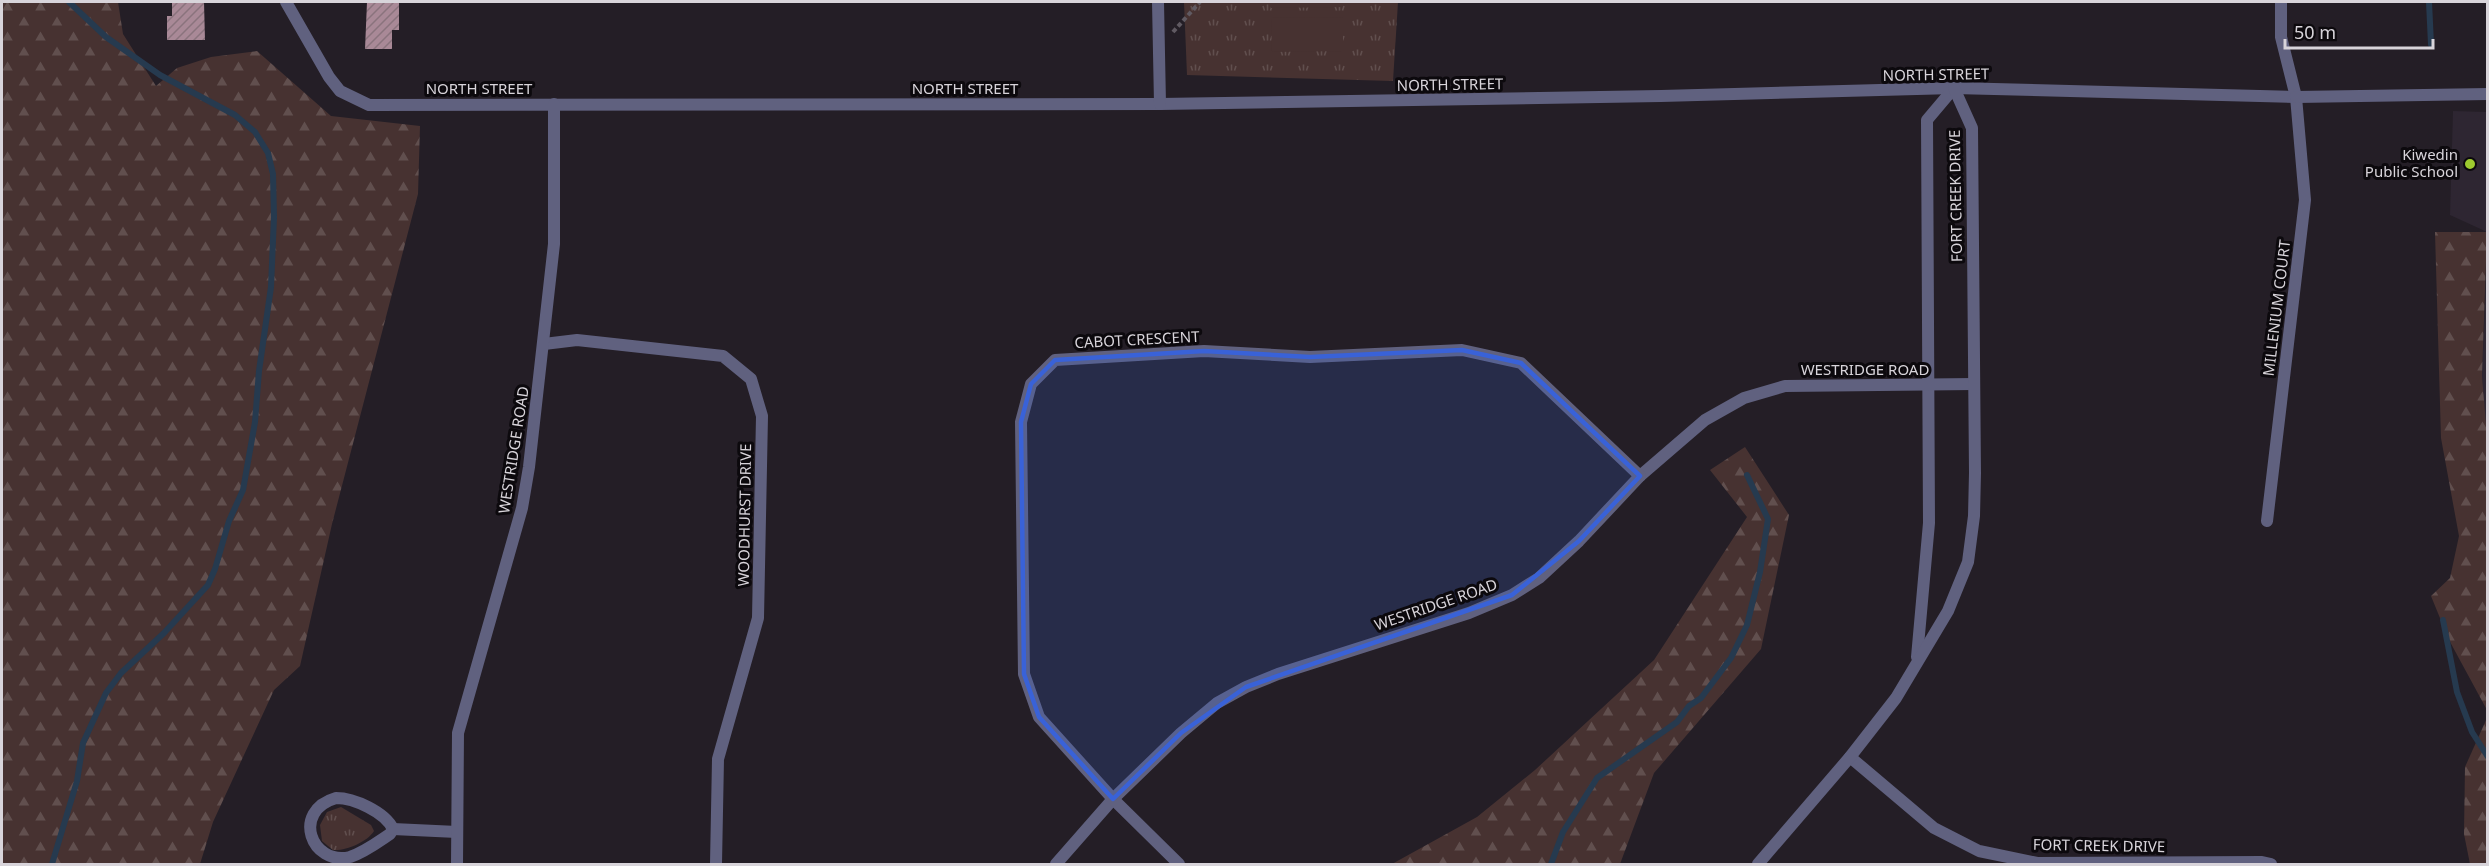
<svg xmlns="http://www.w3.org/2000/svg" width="2489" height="866" font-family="'Noto Sans',sans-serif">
	<defs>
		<pattern id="grass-tufts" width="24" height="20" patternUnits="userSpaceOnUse" patternTransform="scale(1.5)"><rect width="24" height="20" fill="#473231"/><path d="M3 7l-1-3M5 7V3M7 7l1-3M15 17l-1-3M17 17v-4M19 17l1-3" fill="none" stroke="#614f4e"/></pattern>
		<pattern id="forest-firs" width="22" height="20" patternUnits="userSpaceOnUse" patternTransform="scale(1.5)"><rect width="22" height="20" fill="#473231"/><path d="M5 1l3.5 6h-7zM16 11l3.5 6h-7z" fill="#614f4e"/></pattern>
		<pattern id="building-hatch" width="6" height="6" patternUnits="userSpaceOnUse" patternTransform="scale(1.5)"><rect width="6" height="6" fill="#a98997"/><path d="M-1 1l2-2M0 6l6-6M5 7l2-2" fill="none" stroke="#8a737d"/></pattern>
	</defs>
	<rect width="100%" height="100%" fill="#241e26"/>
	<g fill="#2e2632">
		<path d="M2453,111L2487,112V232L2450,215Z"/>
		<path d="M2487,252V449L2482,376Z"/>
	</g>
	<g fill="url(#grass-tufts)">
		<path d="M1184,2H1398L1393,81L1187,75Z"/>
		<path d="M341,807L371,825L374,831C367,842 346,851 333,850L322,841L320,825L327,812Z"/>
	</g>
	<g fill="url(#forest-firs)">
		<path d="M2,2H118L123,34L156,86L177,68L211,57L257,51L331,116L420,126L418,194L332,524L300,666L274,690L213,822L200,864H2Z"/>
		<path d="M2435,232H2487L2482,376L2488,449L2487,710L2449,640L2431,596L2450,578L2459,536L2441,438Z"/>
		<path d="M1745,447L1789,515L1761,649L1654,773L1620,864H1392L1477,817L1535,770L1654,660L1747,517L1710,470Z"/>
		<path d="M2487,718V864H2470L2464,834L2465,767Z"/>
	</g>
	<g fill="#473231">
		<path d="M1271,2H1343V7L1271,8Z"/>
		<path d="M1343,17V51L1272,52L1271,18Z"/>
	</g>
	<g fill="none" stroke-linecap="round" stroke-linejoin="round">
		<g stroke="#263a4f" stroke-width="6">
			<path d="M2429,2L2431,44"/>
			<path d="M2443,620L2457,692L2472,732L2488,757"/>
			<path d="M52,864L77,781L83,743L106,693L121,673L164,633L208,585L215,569L229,521L243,490L255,422L259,371L271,287L274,217L273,174L268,153L255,132L235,115L160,75L106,37L69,2"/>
			<path d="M1551,864L1563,832L1597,778L1677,722L1689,706L1701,698L1731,658L1747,625L1760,572L1768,519L1747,475"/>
		</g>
	</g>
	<g fill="url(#building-hatch)">
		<path d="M172,2H204L205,40H167V16H172Z"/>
		<path d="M367,2H399V30H392V49H365Z"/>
	</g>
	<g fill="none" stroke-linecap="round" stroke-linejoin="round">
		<path stroke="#605a62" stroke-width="4" stroke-dasharray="4.5 3" stroke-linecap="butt" d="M1173,32L1200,2"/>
		<g stroke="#60617f" stroke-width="12">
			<path d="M286,2L329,77L340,91L369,105L1160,104L1661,96L1954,88L2296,97"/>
			<path d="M1158,2L1160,104"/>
			<path d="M544,344L577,340L723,356L751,379L762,416L758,618L718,759L716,864"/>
			<path d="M2267,521L2305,200L2296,97L2281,37V2"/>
			<path d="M1917,657L1929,523L1927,120L1954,88"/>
			<path d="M1850,757L1934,828L1979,851L2037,863L2262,862L2271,864"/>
			<path d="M336,798C354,798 385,812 393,829L390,834C378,842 365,852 350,857C311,866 291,811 336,798Z"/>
			<path d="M393,829L457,832"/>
			<path d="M457,864L458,733L522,508L529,467L554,244V104"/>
			<path d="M1056,864L1113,799L1181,733L1217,703L1246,687L1278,674L1469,613L1512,595L1539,578L1579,541L1640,476L1705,420L1744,398L1785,386L1974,384"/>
			<path d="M1179,864L1113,799L1039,717L1024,674L1021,422L1031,384L1055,360L1204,351L1310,357L1462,350L1521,363L1640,476"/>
			<path d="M1758,864L1850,757L1896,698L1948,611L1968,562L1974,516L1975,473L1972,128L1954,88"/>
		</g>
		<path stroke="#60617f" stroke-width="12" d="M2296,97L2488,94"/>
	</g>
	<path fill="#3962d8" fill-opacity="0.2" stroke="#3962d8" stroke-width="4.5" stroke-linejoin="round" d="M1462,350L1521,363L1640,476L1579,541L1512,595L1246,687L1181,733L1113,799L1039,717L1024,674L1021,422L1031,384L1055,360L1204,351L1310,357Z"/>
	<circle fill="#9dca2f" stroke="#0c090d" stroke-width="2" cx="2470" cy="164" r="6"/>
	<g text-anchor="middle" stroke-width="6" stroke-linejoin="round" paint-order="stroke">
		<g font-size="15" fill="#d8d4da" stroke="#0c090d">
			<text transform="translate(1936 75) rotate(-1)" y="5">NORTH STREET</text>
			<text transform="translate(1450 85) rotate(-1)" y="5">NORTH STREET</text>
			<text x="479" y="94">NORTH STREET</text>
			<text x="965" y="94">NORTH STREET</text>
			<text transform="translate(1956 196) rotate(-91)" y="5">FORT CREEK DRIVE</text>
			<text transform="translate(2277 308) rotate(-83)" y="5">MILLENIUM COURT</text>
			<text transform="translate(1137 340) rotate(-3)" y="5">CABOT CRESCENT</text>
			<text x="1865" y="375">WESTRIDGE ROAD</text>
			<text transform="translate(514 450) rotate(-81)" y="5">WESTRIDGE ROAD</text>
			<text transform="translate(745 515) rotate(-89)" y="5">WOODHURST DRIVE</text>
			<text transform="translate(1436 605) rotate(-19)" y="5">WESTRIDGE ROAD</text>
			<text transform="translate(2099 846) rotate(1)" y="5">FORT CREEK DRIVE</text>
		</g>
		<g font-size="15" fill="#d8d4da" stroke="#0c090d" text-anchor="end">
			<text x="2458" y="160">Kiwedin<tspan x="2458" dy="17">Public School</tspan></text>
		</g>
	</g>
	<rect width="2489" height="866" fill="none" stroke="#d8d4da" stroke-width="6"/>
	<path d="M2285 39v9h148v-9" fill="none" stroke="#d8d4da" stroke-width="3"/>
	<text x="2294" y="39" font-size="18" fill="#d8d4da" stroke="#0c090d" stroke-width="4.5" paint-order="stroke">50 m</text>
</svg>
